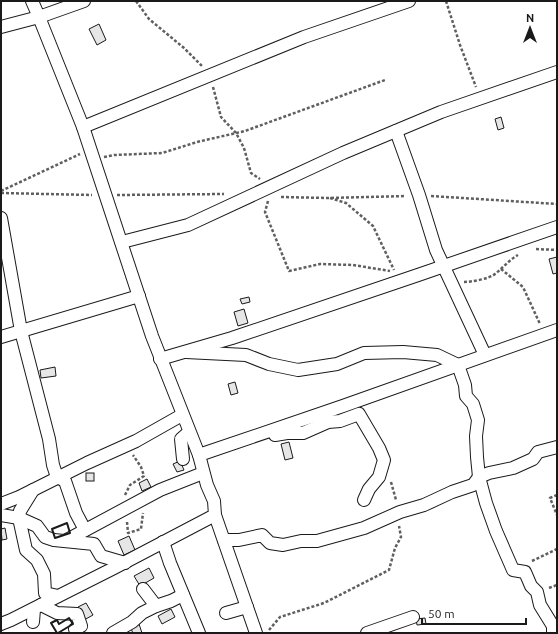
<svg xmlns="http://www.w3.org/2000/svg" width="558" height="634" font-family="Ubuntu,sans-serif">
	<rect width="100%" height="100%" fill="#fff"/>
	<g fill="#e6e6e6" stroke="#1a1a1a">
		<path d="M99,24L106,40L97,45L89,29Z"/>
		<path d="M501,117L504,128L498,130L495,119Z"/>
		<path d="M557,257V273L553,274L549,259Z"/>
		<path d="M249,297L250,302L242,304L240,299Z"/>
		<path d="M244,309L248,323L238,326L234,312Z"/>
		<path d="M55,367L56,376L41,378L40,370Z"/>
		<path d="M235,382L238,393L231,395L228,384Z"/>
		<path d="M289,442L293,458L285,460L281,444Z"/>
		<path d="M180,461L184,470L177,472L173,464Z"/>
		<rect x="86" y="473" width="8" height="8"/>
		<path d="M147,479L151,487L142,491L139,483Z"/>
		<path d="M5,528L7,539L2,540L1,529Z"/>
		<path d="M129,536L135,550L124,555L118,541Z"/>
		<path d="M149,568L154,578L140,586L134,576Z"/>
		<path d="M86,603L93,615L84,620L78,607Z"/>
		<path d="M171,609L175,617L162,624L158,616Z"/>
		<path d="M425,618L426,624L417,625L416,619Z"/>
		<path d="M139,624L142,633H133L130,627Z"/>
	</g>
	<g fill="none" stroke-linecap="round" stroke-linejoin="round">
		<g stroke="#1a1a1a" stroke-width="14">
			<g id="street">
				<path d="M32,1L39,17L84,1"/>
				<path d="M1,27L39,17L83,127L152,336L199,455L207,485L214,501L215,515L114,568L11,620L1,624"/>
				<path d="M83,127L304,37L409,1"/>
				<path d="M396,131L419,195L436,250L485,355"/>
				<path d="M1,218L21,331L49,439L53,465L57,477L65,481L76,513L85,530"/>
				<path d="M122,242L188,225L343,153L441,112L557,72"/>
				<path d="M1,337L139,296"/>
				<path d="M186,352L246,355L269,364L298,370L337,364L364,353L403,352L437,355L458,365L465,385L466,396L473,404L478,420L476,436L477,457L479,477L486,503L496,531L513,570L525,572L531,586L537,592L540,605L553,626V633"/>
				<path d="M160,359L232,338L418,275L557,227"/>
				<path d="M275,435L287,433H303L328,422L340,421L359,414L379,448L384,460L379,477L369,489L364,500"/>
				<path d="M199,455L343,406L557,330"/>
				<path d="M183,459L181,439L189,432"/>
				<path d="M33,490L20,511L19,518L26,550L37,560L44,574L45,593L58,596"/>
				<path d="M1,504L19,497L87,463L136,441L182,415"/>
				<path d="M1,515L19,518L37,526L45,537L54,540L94,544L101,556L125,563"/>
				<path d="M215,515L256,633"/>
				<path d="M224,540H239L262,535L270,543L283,545L301,541H317L364,528L400,512L424,505L452,492L473,485L479,477L489,473L513,468L533,459L538,452L557,447"/>
				<path d="M65,541L160,490L203,473"/>
				<path d="M163,542L170,563L199,633"/>
				<path d="M143,589L156,606"/>
				<path d="M41,605L57,613L77,614L81,626L75,629L77,633"/>
				<path d="M226,613L247,607"/>
				<path d="M33,622L34,609"/>
				<path d="M113,633L132,622L142,613L156,606L171,601L183,595"/>
				<path d="M367,633L413,617"/>
			</g>
		</g>
		<g stroke="#5f5f5f" stroke-width="2.5" stroke-dasharray="3 2" stroke-linecap="butt">
			<path d="M136,1L149,19L184,48L202,66"/>
			<path d="M446,1L460,45L476,87"/>
			<path d="M213,87L221,117L236,133L244,148L251,173L260,179"/>
			<path d="M104,157L114,155L162,153L197,142L245,131L385,80"/>
			<path d="M1,191L80,154"/>
			<path d="M1,193L92,195"/>
			<path d="M117,195L224,194"/>
			<path d="M431,196L557,204"/>
			<path d="M281,197L327,198L406,196"/>
			<path d="M330,198L346,203L373,226L394,270"/>
			<path d="M268,201L265,212L289,271L320,264L353,265L390,271"/>
			<path d="M536,249L557,250"/>
			<path d="M501,269L523,287L540,324"/>
			<path d="M464,282C471,282 489,279 495,274C503,268 509,260 518,255"/>
			<path d="M391,482L396,500"/>
			<path d="M125,495L130,485L144,476L141,467L133,455"/>
			<path d="M557,495L550,498L557,515"/>
			<path d="M127,522L128,533L141,529L143,513"/>
			<path d="M532,561L557,549"/>
			<path d="M549,588L557,585"/>
			<path d="M269,630L280,617L324,603L389,570L395,548L401,537L399,526"/>
		</g>
		<use href="#street" stroke="#fff" stroke-width="12"/>
		<g stroke="#1a1a1a" stroke-width="2">
			<path d="M67,523L70,533L55,538L52,529Z"/>
			<path d="M57,633L51,623L57,620L59,624L69,618L73,624L58,633"/>
		</g>
	</g>
	<rect width="558" height="634" fill="none" stroke="#1a1a1a" stroke-width="4"/>
	<g transform="translate(530 28)" stroke="#ffffff" stroke-width="3" paint-order="stroke">
	<path d="M0-3L7 15L0 10L-7 15Z" fill="#1a1a1a"/>
	<text y="-6" font-size="11" font-weight="bold" text-anchor="middle" fill="#1a1a1a">N</text>
	</g>
	<path d="M422 618v6h104v-6" fill="none" stroke="#1a1a1a" stroke-width="2"/>
	<text x="428" y="618" font-size="12" fill="#1a1a1a" stroke="#ffffff" stroke-width="3" paint-order="stroke">50 m</text>
</svg>
